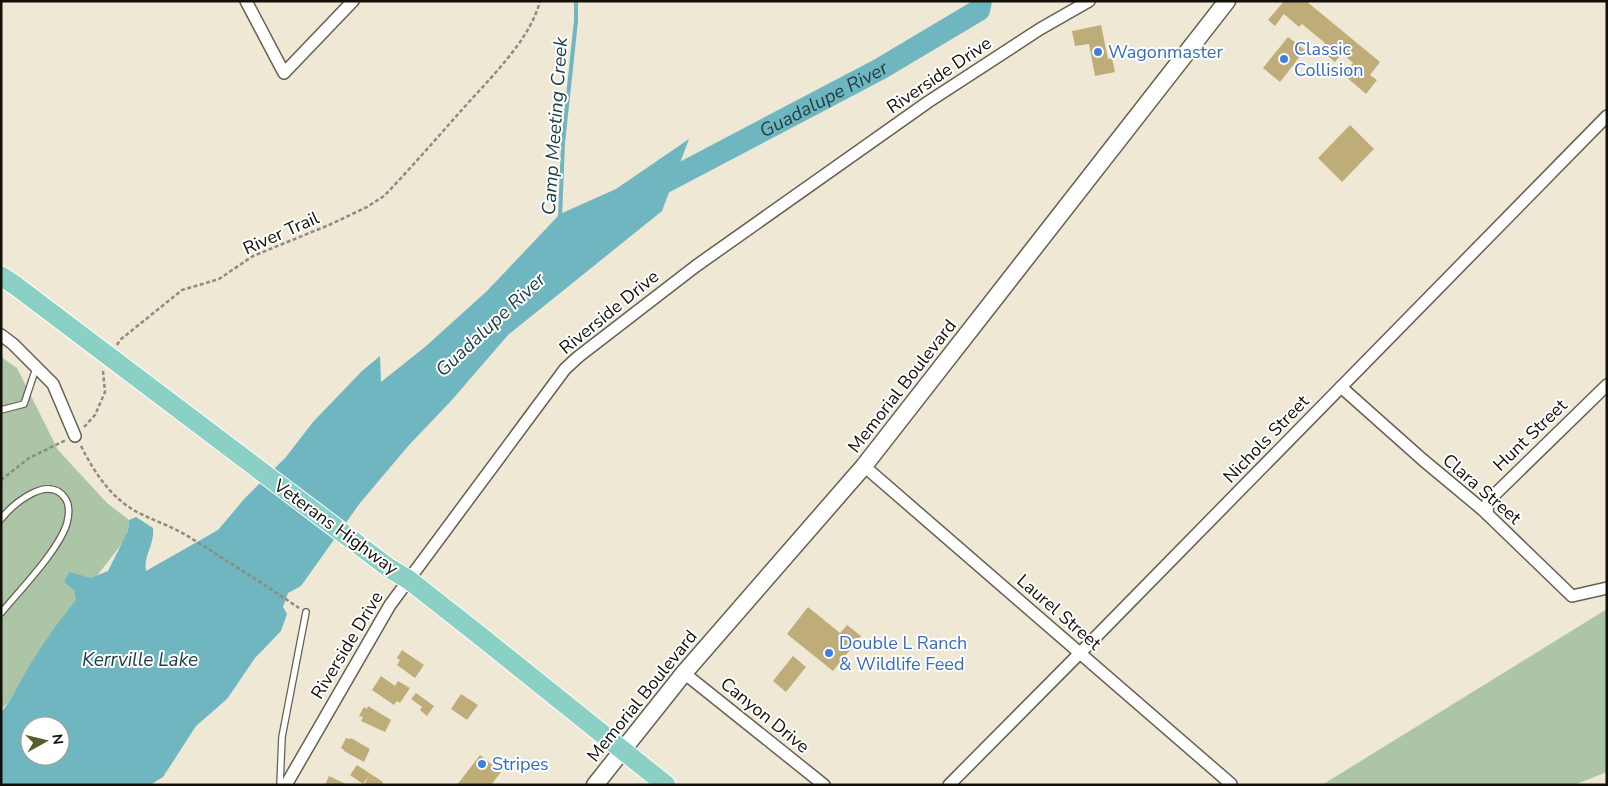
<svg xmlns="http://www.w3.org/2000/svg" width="1608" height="786" font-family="'Nunito Sans',sans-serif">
	<rect width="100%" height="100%" fill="#eee8d5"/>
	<g fill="#adc5a7">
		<path d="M1,357L17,368L58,450L107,503L129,520L127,537L38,652L10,701L1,709Z"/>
		<path d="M1607,609V772L1574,785H1322Z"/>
	</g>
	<path fill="#6fb6c0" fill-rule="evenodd" d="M689,139L662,211L508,335L451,401L409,445L360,503L301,586L288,593L283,607L287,614L281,631L255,658L227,699L196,726L163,777L150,785H1V712C12,700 14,692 22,679C37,651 56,625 76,600L74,590L64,582L69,572L91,578L108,571L128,531L129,520L136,517L153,528C155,544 143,556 146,571L218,530L245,498L286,457L313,422L362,371L380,356L381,382L425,347L487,291L560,214L616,189ZM30,726H60V756H30Z"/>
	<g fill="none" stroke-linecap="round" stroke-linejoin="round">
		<path stroke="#6fb6c0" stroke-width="4" d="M560,218L563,143L576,21V1"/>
		<path stroke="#6fb6c0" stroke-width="22" id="s1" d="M648,191L880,69L979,10L981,1"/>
	</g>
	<g fill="#bfad79">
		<path d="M1284,1H1306L1380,62L1370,75L1377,80L1366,94L1344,75L1353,63L1342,53L1335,62L1319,49L1325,43L1302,24L1299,27L1284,14L1275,26L1268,20Z"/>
		<path d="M1101,25L1108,59L1112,58L1115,72L1095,76L1089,44L1075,46L1072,31Z"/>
		<path d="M1288,37L1305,50L1280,82L1263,68Z"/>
		<path d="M1350,125L1374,149L1342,182L1318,158Z"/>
		<path d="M808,607L840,633L847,625L861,636L833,671L787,634Z"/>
		<path d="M402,650L424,665L415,678L397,665L400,660L397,658Z"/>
		<path d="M793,656L806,667L786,692L773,681Z"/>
		<path d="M381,676L395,686L398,681L410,688L400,703L397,701L394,705L372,690Z"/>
		<path d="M416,693L434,706L427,716L420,710L422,707L411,699Z"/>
		<path d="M461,694L478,705L467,720L451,709Z"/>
		<path d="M368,706L391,720L385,732L361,721L363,717L359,716L364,707L367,709Z"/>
		<path d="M346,738L350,739L351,738L370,749L364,762L344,751V750L341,748Z"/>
		<path d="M480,755L501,772L491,785H457Z"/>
		<path d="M357,765L383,782L381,785H364L369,776L363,784L350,775Z"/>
		<path d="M329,776L348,785H325Z"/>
	</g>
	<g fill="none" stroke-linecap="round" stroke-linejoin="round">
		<g stroke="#656050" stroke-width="8">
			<g id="service">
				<path d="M1,410L24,404L36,368"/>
				<path d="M1,519C13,504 48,474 65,498C70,505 69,515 67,523C59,550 20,590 1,613"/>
				<path d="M280,785L282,737L306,612"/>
			</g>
		</g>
		<g stroke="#656050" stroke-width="14">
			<g id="minor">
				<path d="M246,1L284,73L353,1"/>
				<path d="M1,335L13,344L53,384L75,436"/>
				<path d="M1341,387L1423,460L1483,510L1572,596L1607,588"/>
				<path d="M864,466L1231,784"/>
				<path d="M1487,514L1488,501L1607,385"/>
				<path d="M684,673L824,785"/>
				<path d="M286,785L390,605L565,369L578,357L696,266L928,102L1040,29L1089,1"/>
				<path d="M949,785L1080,653L1607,116"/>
			</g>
		</g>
		<g stroke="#656050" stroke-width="19">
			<path id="secondary" d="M595,785L684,673L864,466L1227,1"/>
		</g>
		<g stroke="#fff" stroke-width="21">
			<g id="primary">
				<path d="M1,276L16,286"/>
				<path d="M389,568L409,580L479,635L666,785"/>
			</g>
		</g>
		<g stroke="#8f8b7d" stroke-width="2.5" stroke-dasharray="4 2.5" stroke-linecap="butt">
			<path d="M117,345L120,340L182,290L219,279L253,256L329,225L367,207L384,196C410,169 435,140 460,112C487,81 530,41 540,1"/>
			<path d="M84,427L95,415L105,392L103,371"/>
			<path d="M81,446C94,472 111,498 137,512C153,520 170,526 186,535C224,559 262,583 299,608"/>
			<path d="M1,480L29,458L66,440"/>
		</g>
		<use href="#service" stroke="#fff" stroke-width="5.5"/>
		<use href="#minor" stroke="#fff" stroke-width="11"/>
		<use href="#secondary" stroke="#fff" stroke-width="16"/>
		<use href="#primary" stroke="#8ad0c4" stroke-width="19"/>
		<g stroke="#fff" stroke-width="21" stroke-linecap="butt">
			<path id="primary-bridge" d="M16,286L389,568"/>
		</g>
		<use href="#primary-bridge" stroke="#8ad0c4" stroke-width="19"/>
	</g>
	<g fill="#3f7fe0" stroke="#fff" stroke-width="2">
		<circle cx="1098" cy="52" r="5"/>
		<circle cx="1284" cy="59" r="5"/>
		<circle cx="829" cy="653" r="5"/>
		<circle cx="482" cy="764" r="5"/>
	</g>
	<g text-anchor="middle" stroke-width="4" stroke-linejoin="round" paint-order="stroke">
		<g font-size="18" fill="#366cbe" stroke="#fff" text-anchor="start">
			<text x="1294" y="55">Classic<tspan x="1294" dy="21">Collision</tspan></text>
			<text x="1108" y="58">Wagonmaster</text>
			<text x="839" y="649">Double L Ranch<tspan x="839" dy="21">&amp; Wildlife Feed</tspan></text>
			<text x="492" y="770">Stripes</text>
		</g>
		<g font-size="18" fill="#121009" stroke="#fff">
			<text transform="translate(939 75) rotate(-34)" y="6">Riverside Drive</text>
			<text transform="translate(281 233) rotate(-24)" y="6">River Trail</text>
			<text transform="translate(609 312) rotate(-39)" y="6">Riverside Drive</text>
			<text transform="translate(902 386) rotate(-52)" y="6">Memorial Boulevard</text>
			<text transform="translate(1530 435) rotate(-44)" y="6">Hunt Street</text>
			<text transform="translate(1266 439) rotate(-46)" y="6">Nichols Street</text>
			<text transform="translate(1482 489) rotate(41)" y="6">Clara Street</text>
			<text transform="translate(336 527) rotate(36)" y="6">Veterans Highway</text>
			<text transform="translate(1059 612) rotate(41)" y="6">Laurel Street</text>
			<text transform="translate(347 645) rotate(-59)" y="6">Riverside Drive</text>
			<text transform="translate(642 696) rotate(-51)" y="6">Memorial Boulevard</text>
			<text transform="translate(765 715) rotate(39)" y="6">Canyon Drive</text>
		</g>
		<g font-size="19" font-style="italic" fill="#1e4145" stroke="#fff">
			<text dy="7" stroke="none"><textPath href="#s1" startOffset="198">Guadalupe River</textPath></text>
			<text transform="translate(554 126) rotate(-86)" y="7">Camp Meeting Creek</text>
			<text transform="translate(490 324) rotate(-43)" y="7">Guadalupe River</text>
			<text x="140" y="666">Kerrville Lake</text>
		</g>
	</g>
	<rect width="1608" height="786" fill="none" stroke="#121009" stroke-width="5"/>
	<g transform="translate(45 741) rotate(82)"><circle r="24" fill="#ffffff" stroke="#a09f9d"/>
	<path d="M0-4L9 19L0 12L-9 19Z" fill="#595d2a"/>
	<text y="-8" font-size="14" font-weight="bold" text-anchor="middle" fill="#121009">N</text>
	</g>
</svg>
